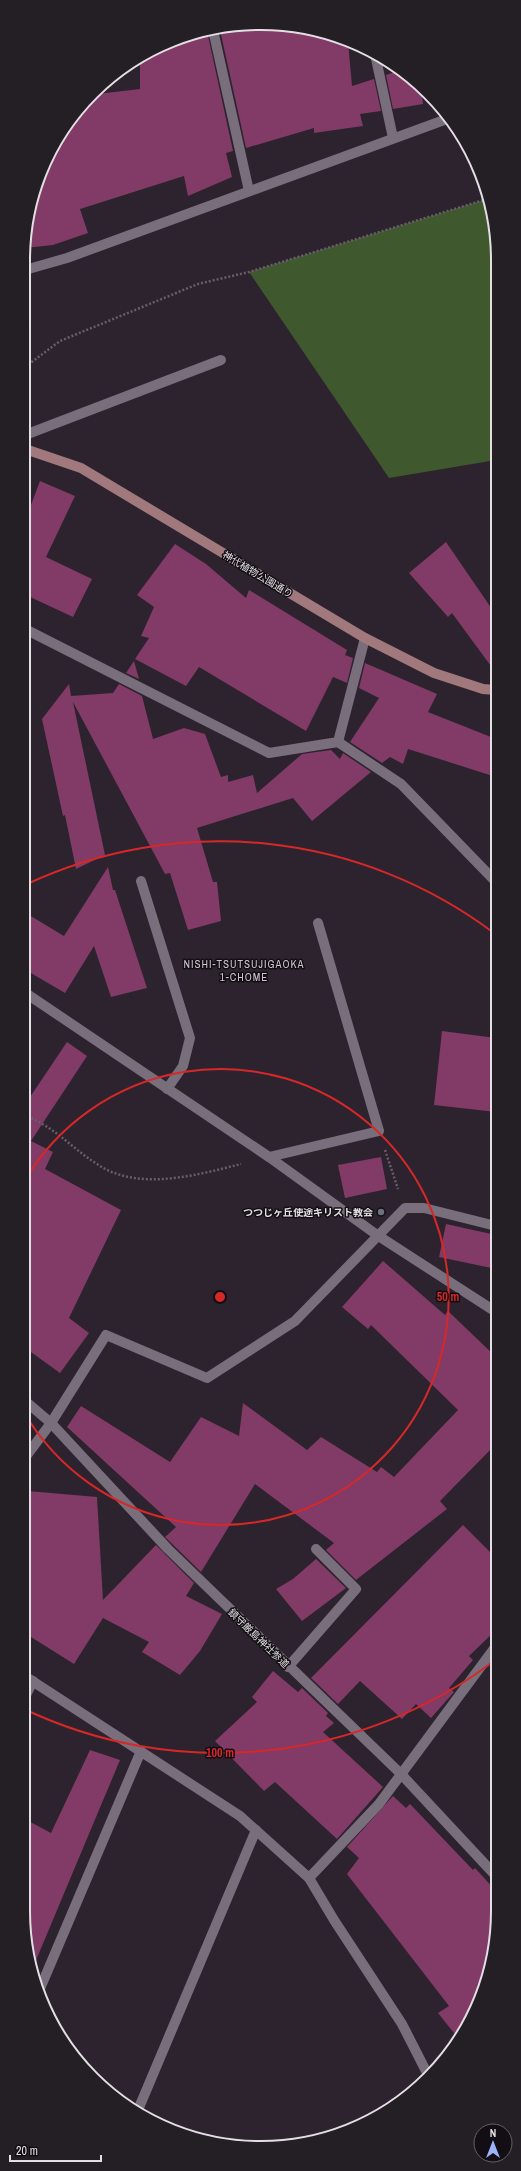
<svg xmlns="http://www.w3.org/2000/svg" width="521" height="2171" font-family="'Archivo Narrow','Noto Sans JP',sans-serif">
	<rect width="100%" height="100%" fill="#2c232e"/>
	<path fill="#40582e" d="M487,199L496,230V460L389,478L249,272Z"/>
	<g fill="#823a66">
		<path d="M292,25L348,42L352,86L374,79L381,111L360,114L363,126L314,133V128L246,148L220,30Z"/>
		<path d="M199,31H207L233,151L226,153L232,177L188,196L184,176L80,209L88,233L53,245L25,248V229L55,142L97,94L140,89V60Z"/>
		<path d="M398,71L421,87L423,104L393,109L386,75Z"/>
		<path d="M40,481L75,496L46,557L92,579L73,617L28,596L25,603V521Z"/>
		<path d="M446,542L496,615V673L452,613L448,617L409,573Z"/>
		<path d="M175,544L206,564L246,598L249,590L347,650L345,655L353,658L347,683L333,677L306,731L199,667L186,686L135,659L149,638L141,636L154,607L137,595Z"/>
		<path d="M134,661L139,679L126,673Z"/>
		<path d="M365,663L437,694L428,712L496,739V777L408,749L403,764L390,757L382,763L350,742L379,698L359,688Z"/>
		<path d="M69,684L71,696L113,693L119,684L142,696L153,739L184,728L205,734L221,777L228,775V782L253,775L257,793L302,754L331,750L340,759L343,753L371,772L312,821L293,798L197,828L213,882H217L221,921L188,930L170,873L165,874L73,702L105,855L76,869L65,815L63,816L42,719Z"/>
		<path d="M108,867L113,890H115L147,988L111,997L94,946L65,993L24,969V912L64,936Z"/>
		<path d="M442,1031L496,1038V1112L434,1105Z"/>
		<path d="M67,1042L87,1056L31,1141L53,1152L45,1169L121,1210L69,1318L89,1333L60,1373L24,1347V1106Z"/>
		<path d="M381,1157L387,1189L345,1198L338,1165Z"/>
		<path d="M446,1224L496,1235V1269L439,1257Z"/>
		<path d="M383,1261L445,1315L448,1311L496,1357V1444L440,1501L447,1509L356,1580L326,1550L334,1543L255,1484L201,1572L165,1537L176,1527L67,1427L81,1406L170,1462L201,1417L239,1436L243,1403L307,1450L321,1437L377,1472L381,1467L394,1477L458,1410L371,1325L368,1329L342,1307Z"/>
		<path d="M28,1491L97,1497L103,1600L156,1545L194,1583L186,1596L222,1614L200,1651L180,1675L142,1652L149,1642L103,1618L74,1664L23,1632V1512Z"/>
		<path d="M463,1525L496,1558V1630L469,1656L473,1660L449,1688L454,1692L431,1718L416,1704L402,1719L360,1681L338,1704L311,1678Z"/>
		<path d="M316,1559L346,1588L302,1621L276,1589L293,1579Z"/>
		<path d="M273,1671L298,1692L302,1688L328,1713L326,1716L334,1723L323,1732L383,1787L337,1839L275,1782L264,1791L215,1741L257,1702L252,1697Z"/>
		<path d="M90,1750L120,1760L34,1965L23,1911V1818L51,1833Z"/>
		<path d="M393,1796L406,1808L410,1804L473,1870L475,1868L496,1891V1942L466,2029L458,2038L438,2013L449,2006L347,1874L359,1858L347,1847Z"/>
	</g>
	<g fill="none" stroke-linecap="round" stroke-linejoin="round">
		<g stroke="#665e68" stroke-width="2.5" stroke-dasharray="2 2" stroke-linecap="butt">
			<path d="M25,367L60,341L198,284L249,272L487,199"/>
			<path d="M24,1115C55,1127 70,1147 97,1164C138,1192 197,1175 241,1164"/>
			<path d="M385,1150L398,1189"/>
		</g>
		<g stroke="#796e7b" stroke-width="10">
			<path d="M213,30L249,191"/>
			<path d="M375,54L393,138"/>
			<path d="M141,881L190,1038L183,1066L167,1089"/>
			<path d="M269,1157L379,1131L318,923"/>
			<path d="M288,1667L356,1589L316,1549"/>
			<path d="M39,1991L141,1751"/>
		</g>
		<g stroke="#796e7b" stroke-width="10">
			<path d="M25,270L67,258L447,119"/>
			<path d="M25,435L221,360"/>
			<path d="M25,629L269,753L338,742L365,638"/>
			<path d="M338,742L401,784L496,882"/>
			<path d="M24,992L269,1157L377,1235L496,1312"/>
			<path d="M24,1400L51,1423L168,1549L401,1774L496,1876"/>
			<path d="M24,1459L51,1423L106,1335L207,1378L295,1321L405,1208H424L496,1226"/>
			<path d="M23,1675L240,1816L309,1878L334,1920L402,2024L427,2073"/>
			<path d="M23,1701L33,1681"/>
			<path d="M309,1878L379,1804L496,1646"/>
			<path d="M138,2110L256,1830"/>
		</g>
		<path stroke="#a1797d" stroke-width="10" d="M25,449L81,468L365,638L434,673L483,689L496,690"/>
	</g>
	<g fill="none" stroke="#d62828" stroke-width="2">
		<path d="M25 1180A228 228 0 1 1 25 1414"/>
		<path d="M494 1661A456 456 0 0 1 24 1709M27 884A456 456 0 0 1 494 933"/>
	</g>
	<circle fill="#6b7280" stroke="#120e13" stroke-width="1.5" cx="381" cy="1212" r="4"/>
	<g text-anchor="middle" stroke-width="3" stroke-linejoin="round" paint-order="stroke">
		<g font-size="10" fill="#e3dde4" stroke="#120e13">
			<text transform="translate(258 574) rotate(31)" y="4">神代植物公園通り</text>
			<text transform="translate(259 1638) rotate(44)" y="4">鎮守厳島神社参道</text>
		</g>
		<g font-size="10" font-weight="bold" fill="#e3dde4" stroke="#120e13" text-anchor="end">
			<text x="373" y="1216">つつじヶ丘使途キリスト教会</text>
		</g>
		<g font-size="11" letter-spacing="1" fill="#cdc1d0" stroke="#120e13">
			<text x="244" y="968">NISHI-TSUTSUJIGAOKA<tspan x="244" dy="13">1-CHOME</tspan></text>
		</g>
	</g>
	<path d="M0 0H521V2171H0ZM260 30H261A230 230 0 0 1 491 260V1911A230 230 0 0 1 261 2141H260A230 230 0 0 1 30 1911V260A230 230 0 0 1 260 30Z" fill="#231f24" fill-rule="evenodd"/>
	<path fill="none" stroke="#e3dde4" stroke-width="2" d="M260 30H261A230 230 0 0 1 491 260V1911A230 230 0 0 1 261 2141H260A230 230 0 0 1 30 1911V260A230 230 0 0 1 260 30Z"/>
	<circle cx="220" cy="1297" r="6" fill="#d62828" stroke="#120e13" stroke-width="2"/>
	<g font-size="12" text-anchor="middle" font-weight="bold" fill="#d62828" stroke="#120e13" stroke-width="3" stroke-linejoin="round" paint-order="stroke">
		<text x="448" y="1301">50 m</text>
		<text x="220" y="1757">100 m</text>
	</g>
	<g transform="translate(493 2143)"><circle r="19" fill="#120e13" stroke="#666167"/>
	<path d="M0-3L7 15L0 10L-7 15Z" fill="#9eb3fd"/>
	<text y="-6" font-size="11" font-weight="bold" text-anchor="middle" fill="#e3dde4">N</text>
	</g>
	<path d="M10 2155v6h91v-6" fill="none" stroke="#e3dde4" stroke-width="2"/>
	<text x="16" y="2155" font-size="12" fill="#e3dde4" stroke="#120e13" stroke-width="3" paint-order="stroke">20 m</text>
</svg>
